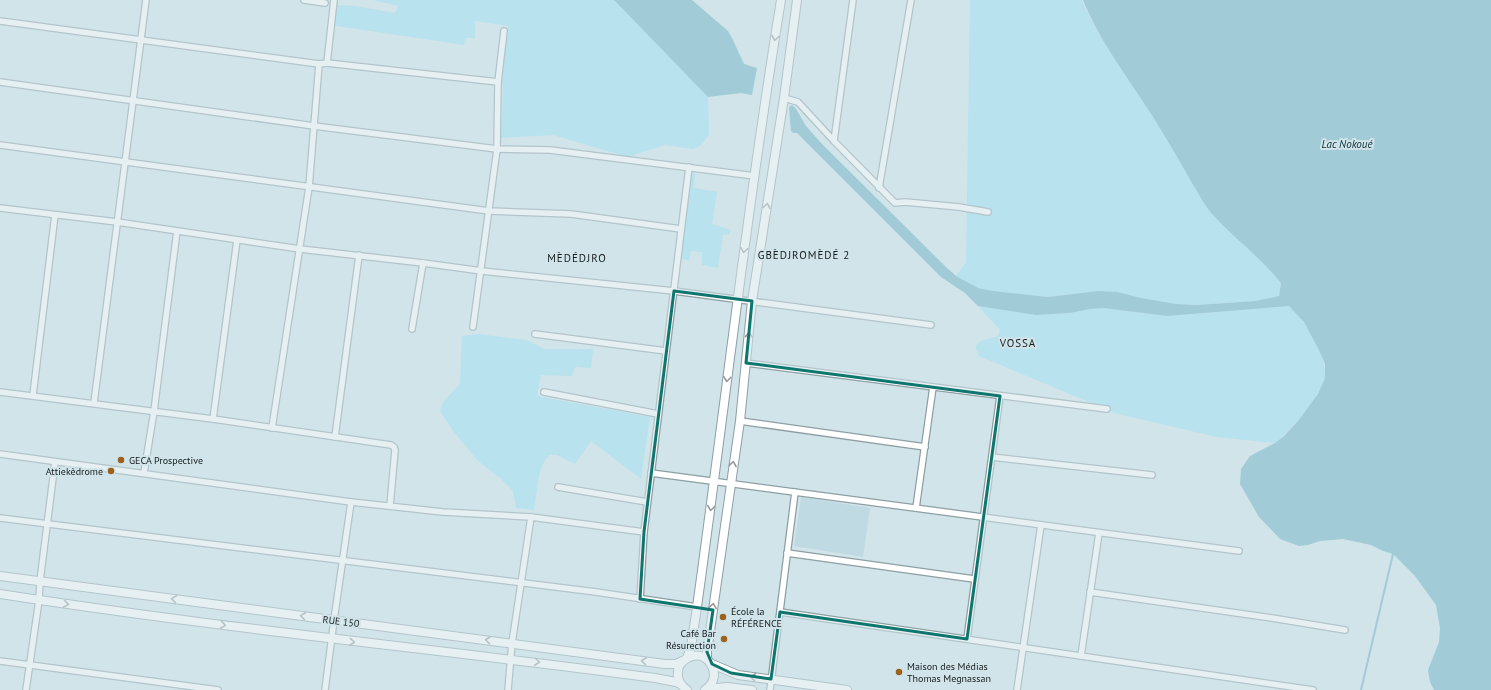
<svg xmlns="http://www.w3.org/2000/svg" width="1491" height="690" font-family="'PT Sans',sans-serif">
	<rect width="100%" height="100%" fill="#d1e4e9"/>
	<path fill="#bfdae2" d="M801,497L870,508L863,557L794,546Z"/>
	<g fill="#98e0f3">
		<path d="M373,0H613L615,1L708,97L709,135L700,146L693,149L665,145L628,157L553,135L501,138L503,90L502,81L508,26L475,21V38H465L464,45L330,25L331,5L355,6L395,13L398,6Z"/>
		<path d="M970,0H1082C1101,45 1133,84 1158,125C1170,144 1181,164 1192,183C1197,192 1202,201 1208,209C1230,236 1259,255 1281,283L1279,296L1255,301L1197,305L1176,304L1098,291L1048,297L993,291L978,288L956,276L966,262Z"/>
		<path d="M691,173L695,174L694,188L717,192L712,224L731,230L729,235L723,234L718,268L702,265V252L691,251L689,260L680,259Z"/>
		<path d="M978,306L1036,315L1070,313L1090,309L1103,308L1167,316L1289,306C1294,311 1299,316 1304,321C1313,333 1328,363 1325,378C1322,396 1290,431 1275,443L1217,437L1118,414L979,356L976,349V345L981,341L998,336L1000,330Z"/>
		<path d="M478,334L526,340L545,349H593L591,368L575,367L572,376L541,375L537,396L650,417L641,479L591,441L575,464L557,455H550C537,464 537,494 534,510L516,508L513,491L500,478L478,461L454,432L440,411L443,402L460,384L462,336Z"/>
	</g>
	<g fill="#66adbf">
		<path d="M613,0H692L728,31L732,38L744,64L757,68L752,95L741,93L708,97L615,1Z"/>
		<path d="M1083,0H1491V690H1434L1430,682L1428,670L1439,642L1440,628L1436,605L1415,576L1393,554L1383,551L1371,545L1343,539L1320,541L1308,545L1299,546L1280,539L1259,517L1240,484L1241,469L1250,456L1275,443L1284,436L1298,421L1318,394L1325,378V364L1319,350L1304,322L1289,306L1167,316L1103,308L1090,309L1070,313L1036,315L978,306L965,293L941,277L797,133H793L791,131L789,108L790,106L792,105L796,109L806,126L822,144L946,267L956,276L978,288L993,291L1048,297L1098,291L1117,292L1141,298L1176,304L1197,305L1255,301L1279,296L1281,283C1259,255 1230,236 1208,209C1202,201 1197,191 1192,183C1181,164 1170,144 1158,125C1133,84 1101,45 1083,0Z"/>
	</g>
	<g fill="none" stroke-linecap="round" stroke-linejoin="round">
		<path stroke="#66adbf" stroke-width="2" d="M1361,690L1393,554"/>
		<g stroke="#8d9fa4" stroke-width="8">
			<g id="street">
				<path d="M304,0L325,3"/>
				<path d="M0,21L319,64"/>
				<path d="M327,63L498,82"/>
				<path d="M0,82L314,126L497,149L550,150L755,176"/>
				<path d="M784,98L798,102L834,141L895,203L905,202L959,207L988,212"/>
				<path d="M834,141L853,0"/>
				<path d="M0,145L489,211L571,214L681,229"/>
				<path d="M879,188L911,0"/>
				<path d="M0,208L117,222L300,249L423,263L482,271L674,291L931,325"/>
				<path d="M473,327L497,149L498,82L504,31"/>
				<path d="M412,329L423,263"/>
				<path d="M535,334L666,351"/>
				<path d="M746,363L1107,409"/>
				<path d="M0,392L213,419L391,445L394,447L395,450L390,506"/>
				<path d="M544,392L658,414"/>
				<path d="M33,395L55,215"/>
				<path d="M94,403L146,0"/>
				<path d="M213,419L237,240"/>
				<path d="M740,421L925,447"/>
				<path d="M272,428L309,187L319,64L327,63L334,0"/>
				<path d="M335,437L359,255"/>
				<path d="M0,454L351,502L443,512L531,517L644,532"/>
				<path d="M992,457L1152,475"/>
				<path d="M144,473L154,411L177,231"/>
				<path d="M651,473L1239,551"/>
				<path d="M558,487L647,502"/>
				<path d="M916,508L933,387"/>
				<path d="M0,518L596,592L697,607"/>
				<path d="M787,553L974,579"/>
				<path d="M1090,592L1272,618L1345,630"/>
				<path d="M640,599L644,532L689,167"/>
				<path d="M780,612L1313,690"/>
				<path d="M967,639L1000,396"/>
				<path d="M1081,656L1099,533"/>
				<path d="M0,661L218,690"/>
				<path d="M26,690L39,600L40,581L55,462"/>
				<path d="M325,690L334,620L351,502"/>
				<path d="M508,690L512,643L531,517"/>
				<path d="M770,690L795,492"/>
				<path d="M1017,690L1041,525"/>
			</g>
		</g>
		<g stroke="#8d9fa4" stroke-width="10">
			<g id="secondary">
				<path d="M0,576L665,664H676L682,661"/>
				<path d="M0,594C218,628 437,649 655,678L676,682L681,684"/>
				<path d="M687,658L691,647L697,607C725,405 748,202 781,0"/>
				<path d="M707,659V652L740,421L752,301L784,98L797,0"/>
				<path d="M712,664L738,675L847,690"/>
				<path d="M707,689L727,687L752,690"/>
				<path d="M687,690C681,686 677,680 678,672C678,666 681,662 686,659C706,645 726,676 705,690"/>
			</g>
		</g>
		<use href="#street" stroke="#fff" stroke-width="5.5"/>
		<use href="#secondary" stroke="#fff" stroke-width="8"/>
	</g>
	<defs><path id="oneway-chevron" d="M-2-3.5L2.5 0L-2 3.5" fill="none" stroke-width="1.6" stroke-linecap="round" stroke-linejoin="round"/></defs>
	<g stroke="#96999a">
		<use href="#oneway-chevron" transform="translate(775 38) rotate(99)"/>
		<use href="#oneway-chevron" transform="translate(767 206) rotate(-81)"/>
		<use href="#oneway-chevron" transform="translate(744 250) rotate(98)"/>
		<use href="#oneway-chevron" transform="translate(749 335) rotate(-84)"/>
		<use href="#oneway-chevron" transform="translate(727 379) rotate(97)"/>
		<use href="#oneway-chevron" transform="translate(733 464) rotate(-81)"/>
		<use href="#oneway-chevron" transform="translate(711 508) rotate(98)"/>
		<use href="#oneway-chevron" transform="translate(174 599) rotate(-172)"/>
		<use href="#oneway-chevron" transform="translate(66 604) rotate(8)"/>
		<use href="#oneway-chevron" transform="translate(713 606) rotate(-82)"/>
		<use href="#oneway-chevron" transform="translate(303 616) rotate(-172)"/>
		<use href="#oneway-chevron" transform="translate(223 625) rotate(8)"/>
		<use href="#oneway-chevron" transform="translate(488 640) rotate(-173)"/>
		<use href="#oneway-chevron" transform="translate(352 642) rotate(6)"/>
		<use href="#oneway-chevron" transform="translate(644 661) rotate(-172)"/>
		<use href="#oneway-chevron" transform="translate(537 662) rotate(7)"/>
		<use href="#oneway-chevron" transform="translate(753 677) rotate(-172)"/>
	</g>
	<path d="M0 0H1491V690H0ZM674,291L752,301L746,363L1000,396L967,639L780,612L771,679L731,673L712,664L707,652L713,610L640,599L644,532Z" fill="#d1e4e9" fill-opacity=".55" fill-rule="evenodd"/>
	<path fill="none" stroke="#0f766e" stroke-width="3" stroke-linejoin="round" d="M674,291L752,301L746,363L1000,396L967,639L780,612L771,679L731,673L712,664L707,652L713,610L640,599L644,532Z"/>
	<g fill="#9a621e" stroke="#d1e4e9" stroke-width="1.5">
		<circle cx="121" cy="460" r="4"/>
		<circle cx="111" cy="471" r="4"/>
		<circle cx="723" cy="617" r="4"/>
		<circle cx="724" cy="639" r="4"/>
		<circle cx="899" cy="672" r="4"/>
	</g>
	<g text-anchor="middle" stroke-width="4" stroke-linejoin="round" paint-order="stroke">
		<g font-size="10" fill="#151c1e" stroke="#d1e4e9" text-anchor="start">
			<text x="129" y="464">GECA Prospective</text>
			<text x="103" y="475" text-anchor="end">Attiekèdrome</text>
			<text x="731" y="615">École la<tspan x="731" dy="12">RÉFÉRENCE</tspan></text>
			<text x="716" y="637" text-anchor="end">Café Bar<tspan x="716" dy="12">Résurection</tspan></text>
			<text x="907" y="670">Maison des Médias<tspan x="907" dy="12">Thomas Megnassan</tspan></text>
		</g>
		<g font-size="10" fill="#151c1e" stroke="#d1e4e9">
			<text transform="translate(341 621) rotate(7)" y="4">RUE 150</text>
		</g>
		<g font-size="11" font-style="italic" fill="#0d3039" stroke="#d1e4e9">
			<text x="1347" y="148">Lac Nokoué</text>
		</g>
		<g font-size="11" letter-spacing="1" fill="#151c1e" stroke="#d1e4e9">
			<text x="804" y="259">GBÈDJROMÈDÉ 2</text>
			<text x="577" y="262">MÈDÉDJRO</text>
			<text x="1018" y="347">VOSSA</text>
		</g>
	</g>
</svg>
